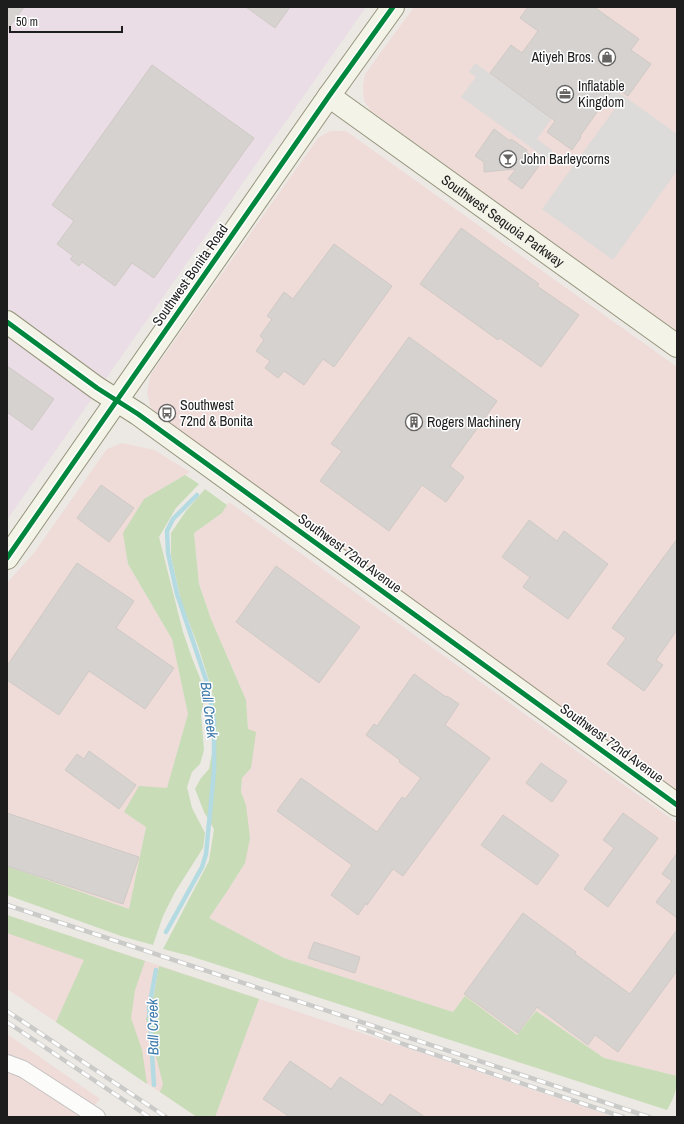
<svg xmlns="http://www.w3.org/2000/svg" width="684" height="1124" font-family="'Archivo Narrow',sans-serif">
	<rect width="100%" height="100%" fill="#ece9e4"/>
	<g fill="#efdbd8">
		<path d="M414,7H677V332L371,111L364,101L363,86L365,74Z"/>
		<path d="M330,131H346L677,367V791L159,417L150,406L147,392L151,374L318,138Z"/>
		<path d="M122,443L154,450L190,472L144,499L124,533L128,564L172,639L188,714L167,789L124,812L146,827L129,909L7,866V583L34,553L107,449Z"/>
		<path d="M229,502L677,823V1076L604,1058L536,1011L517,1035L465,997L453,1012L284,958L209,918L228,890L245,863L246,805L241,792L242,778L251,768L246,700L211,619L199,584L194,533L222,513Z"/>
		<path d="M7,915L614,1117H197L7,989Z"/>
		<path d="M7,1034L100,1099L85,1117H7Z"/>
	</g>
	<path fill="#eadde5" d="M7,7H366L7,520Z"/>
	<g fill="#c7dcb7">
		<path d="M185,475L199,484L176,508L159,537L183,632L192,658L202,683L205,697L201,714L204,750L200,764L192,772L187,787L192,808L205,833L203,848L175,892L163,916L153,945L121,936L7,895V866L129,909L146,827L124,812L139,786L167,788L188,714L172,639L128,564L123,533L144,499Z"/>
		<path d="M205,489L227,505L222,513L194,533L199,584L211,619L246,700L248,729L256,732L251,768L242,778L241,792L246,805L250,838L245,863L228,890L209,918L284,958L453,1012L465,996L517,1035L536,1011L604,1058L677,1076C677,1090 674,1098 667,1110L190,956L163,949L209,861L214,829L204,812L195,789L201,778L209,769L216,733L212,690L198,646L181,601L171,556V533L186,511Z"/>
		<path d="M7,915L145,961L135,990L131,1018L142,1050L147,1084L56,1022L84,960L7,933Z"/>
		<path d="M159,966L259,999L215,1117H197L160,1092L163,1084L156,1056L146,1019L154,995Z"/>
	</g>
	<g fill="#dcdbd9">
		<path d="M475,63L552,118L537,139L553,151L547,159L461,97L476,77L469,72Z"/>
		<path d="M614,89L677,134V171L613,260L542,209L616,107L607,99Z"/>
	</g>
	<g fill="none" stroke-linecap="round" stroke-linejoin="round">
		<g stroke="#b5dbe2" stroke-width="4.5">
			<path d="M166,932L202,867L206,854L214,771V720L207,683L177,594L168,553L167,531L173,519L197,495"/>
			<path d="M154,1085L149,1008L156,970"/>
		</g>
	</g>
	<g fill="#d6d2cf" stroke="#cfcac5">
		<path d="M7,7H24L7,30Z"/>
		<path d="M246,7H290L275,28Z"/>
		<path d="M528,7H594L639,39L631,50L651,64L628,96L615,87L580,136L581,137L572,150L547,132L555,121L490,73L511,45L522,53L538,31L520,18Z"/>
		<path d="M152,65L254,138L154,278L132,263L115,286L82,262L79,266L70,259L73,256L57,244L74,221L52,205Z"/>
		<path d="M494,129L510,141L511,139L527,150L526,152L541,163L522,189L508,179L516,169L484,172V162L475,156Z"/>
		<path d="M461,228L539,284L537,286L579,315L541,367L500,338L498,340L420,284Z"/>
		<path d="M334,244L392,286L334,367L323,359L304,385L284,371L278,378L265,368L270,361L256,351L264,340L260,336L272,319L267,316L284,292L293,299Z"/>
		<path d="M409,337L497,401L450,466L464,477L446,502L422,485L389,531L320,481L342,451L331,444Z"/>
		<path d="M7,366L54,399L32,430L7,412Z"/>
		<path d="M101,485L134,508L109,542L77,518Z"/>
		<path d="M529,520L557,541L564,531L608,564L568,619L523,587L530,577L502,557Z"/>
		<path d="M677,539V630L656,660L663,665L644,691L607,664L626,638L612,628Z"/>
		<path d="M77,563L134,601L116,628L174,668L145,709L89,671L59,715L7,680V666Z"/>
		<path d="M276,566L360,627L319,683L236,622Z"/>
		<path d="M414,674L446,697L447,696L459,704L445,725L490,758L403,876L393,869L367,905L366,903L358,915L331,895L352,865L277,811L301,778L377,832L402,797L405,799L421,778L399,762L400,760L366,735L374,724L377,726Z"/>
		<path d="M89,751L136,785L119,809L65,770L77,754L84,759Z"/>
		<path d="M541,763L567,781L552,802L526,783Z"/>
		<path d="M7,813L139,857L123,904L7,866Z"/>
		<path d="M623,813L658,838L608,907L584,889L614,848L603,840Z"/>
		<path d="M503,815L559,855L537,885L481,845Z"/>
		<path d="M677,853V918L656,902L672,881L662,874Z"/>
		<path d="M523,913L576,952L575,954L630,994L677,930V971L618,1052L595,1035L588,1045L537,1007L518,1033L464,994Z"/>
		<path d="M314,942L360,957L355,973L308,958Z"/>
		<path d="M290,1061L331,1089L340,1077L382,1105L390,1094L425,1117H290L263,1099Z"/>
	</g>
	<g fill="none" stroke-linecap="round" stroke-linejoin="round">
		<g stroke="#c4c3c1" stroke-width="18">
			<path id="street" d="M7,1063L23,1069L97,1117"/>
		</g>
		<g stroke="#95957c" stroke-width="24">
			<g id="secondary">
				<path id="s1" d="M329,96L677,346"/>
				<path d="M7,322L97,388L138,414L677,805"/>
				<path d="M7,558L329,96L393,7"/>
			</g>
		</g>
		<use href="#street" stroke="#fcfcfb" stroke-width="16"/>
		<use href="#secondary" stroke="#f4f3e8" stroke-width="22"/>
		<g stroke="#cacac9" stroke-width="4.5">
			<g id="rail">
				<path d="M7,905L649,1117"/>
				<path d="M7,1011L166,1117"/>
				<path d="M7,1022L149,1117"/>
				<path d="M358,1027L403,1044L623,1117"/>
			</g>
		</g>
		<use href="#rail" stroke="#fff" stroke-width="3" stroke-dasharray="9" stroke-linecap="butt"/>
		<g stroke="#fff" stroke-width="8">
			<g id="cycleway">
				<path d="M7,322L97,388L138,414L677,805"/>
				<path d="M7,558L329,96L393,7"/>
			</g>
		</g>
		<use href="#cycleway" stroke="#00873e" stroke-width="5"/>
	</g>
	<defs>
		<g id="shop-ring" transform="scale(0.9)"><circle r="9.5" fill="#fff" stroke="#656463" stroke-width="1.5"/><path d="M-5-2.5h2.3a2.7 3.5 0 0 1 5.4 0H5L5.5 6h-11ZM-1.5-2.5h3a1.5 2.3 0 0 0-3 0Z" fill="#656463"/></g>
		<g id="office-ring" transform="scale(0.9)"><circle r="9.5" fill="#fff" stroke="#656463" stroke-width="1.5"/><path d="M-6-3h4V-5.5h4V-3h4V5H-6ZM-1-4.5V-3h2v-1.5ZM-6 0V1H6V0Z" fill="#656463"/></g>
		<g id="bar-ring" transform="scale(0.9)"><circle r="9.5" fill="#fff" stroke="#656463" stroke-width="1.5"/><path d="M-6-5H6L.8 .8V4.5H3.5V6h-7V4.5H-.8V.8Z" fill="#656463"/></g>
		<g id="bus-ring" transform="scale(0.9)"><circle r="9.5" fill="#fff" stroke="#656463" stroke-width="1.5"/><path d="M-5-6H5V4H4V6H2V4H-2V6H-4V4H-5ZM-3.5-4V0h7V-4ZM-3.5 1.2v1.5H-2V1.2ZM2 1.2v1.5H3.5V1.2Z" fill="#656463"/></g>
		<g id="building-ring" transform="scale(0.9)"><circle r="9.5" fill="#fff" stroke="#656463" stroke-width="1.5"/><path d="M-4-6H4V6H1V3H-1V6H-4ZM-2.5-4.3h1.7v1.8h-1.7ZM.8-4.3h1.7v1.8H.8ZM-2.5-1h1.7V.8h-1.7ZM.8-1h1.7V.8H.8Z" fill="#656463"/></g>
	</defs>
	<g fill-rule="evenodd">
		<use href="#shop-ring" x="607" y="57"/>
		<use href="#office-ring" x="565" y="94"/>
		<use href="#bar-ring" x="508" y="159"/>
		<use href="#bus-ring" x="167" y="413"/>
		<use href="#building-ring" x="414" y="422"/>
	</g>
	<g text-anchor="middle" stroke-width="3" stroke-linejoin="round" paint-order="stroke">
		<g font-size="14" fill="#1d1d1d" stroke="#fff" text-anchor="start">
			<text x="594" y="62" text-anchor="end">Atiyeh Bros.</text>
			<text x="578" y="91">Inflatable<tspan x="578" dy="16">Kingdom</tspan></text>
			<text x="521" y="164">John Barleycorns</text>
			<text x="180" y="410">Southwest<tspan x="180" dy="16">72nd &amp; Bonita</tspan></text>
			<text x="427" y="427">Rogers Machinery</text>
		</g>
		<g font-size="14" fill="#1d1d1d" stroke="#fff">
			<text dy="5" stroke="none"><textPath href="#s1" startOffset="214">Southwest Sequoia Parkway</textPath></text>
			<text transform="translate(190 275) rotate(-55)" y="5">Southwest Bonita Road</text>
			<text transform="translate(350 553) rotate(36)" y="5">Southwest 72nd Avenue</text>
			<text transform="translate(612 743) rotate(36)" y="5">Southwest 72nd Avenue</text>
		</g>
		<g font-size="15" font-style="italic" fill="#3f7bac" stroke="#fff">
			<text transform="translate(209 710) rotate(83)" y="5">Ball Creek</text>
			<text transform="translate(153 1027) rotate(-91)" y="5">Ball Creek</text>
		</g>
	</g>
	<rect width="684" height="1124" fill="none" stroke="#1d1d1d" stroke-width="16"/>
	<path d="M10 26v6h112v-6" fill="none" stroke="#1d1d1d" stroke-width="2"/>
	<text x="16" y="26" font-size="12" fill="#1d1d1d" stroke="#ffffff" stroke-width="3" paint-order="stroke">50 m</text>
</svg>
